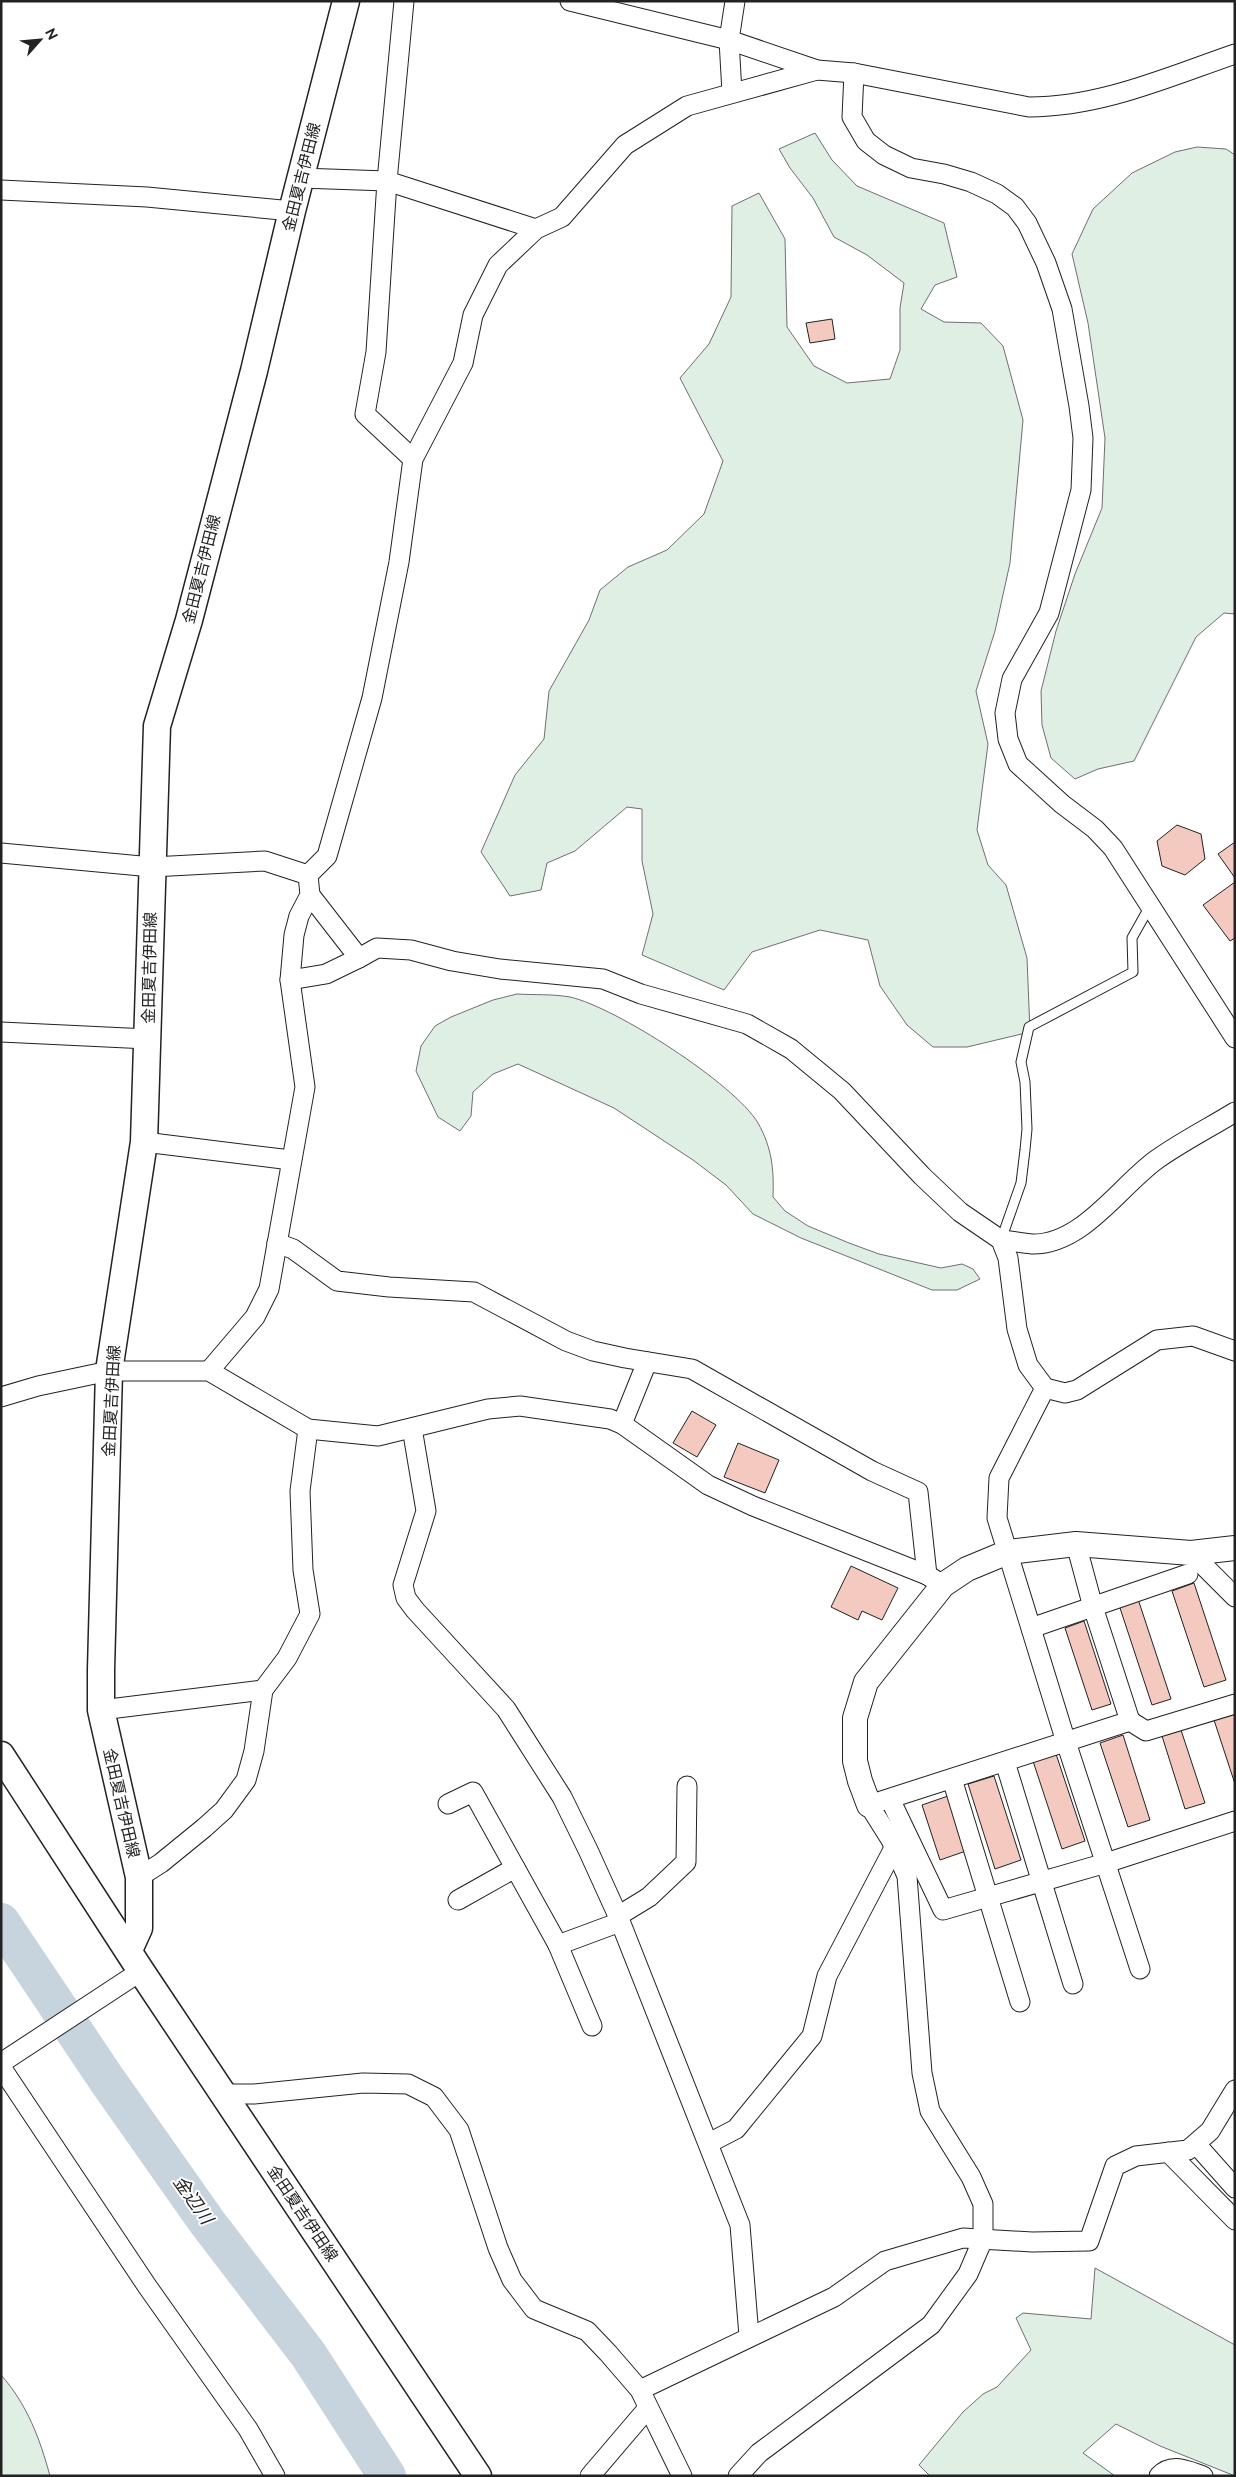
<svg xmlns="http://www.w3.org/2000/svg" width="1236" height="2477" font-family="Raleway,'Noto Sans JP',sans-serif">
	<rect width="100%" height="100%" fill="#fff"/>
	<g fill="#e0efe3" stroke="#6f6f6f">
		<path d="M815,133L832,160L857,186L944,223L957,277L935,285L921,309L944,322L981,323L1003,346L1023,420L1010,563L995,631L976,691L988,744L977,830L988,865L1006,885L1027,958L1030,1032L967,1047H933L907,1025L880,986L868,940L820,930L752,952L724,990L642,955L653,914L642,861V809L627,807L575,851L547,863L541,890L510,896L481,852L515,775L544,739L549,691L589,620L600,590L628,567L667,550L704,514L723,461L680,378L709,344L731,297L732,206L759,193L785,239L787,327L814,366L847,383L890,379L900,350V308L904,283L867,255L834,237L813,198L790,168L779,149Z"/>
		<path d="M1197,147L1226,149L1235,155V614L1224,613L1196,637L1134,761L1098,769L1075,779L1051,758L1042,725L1041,691L1056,631L1075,574L1102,508L1105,438L1088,323L1072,254L1093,209L1132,173L1175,152Z"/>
		<path d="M517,994C534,995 553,994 570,997C615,1007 735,1084 758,1123C772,1148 774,1169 773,1197L785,1211L808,1226L849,1243L879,1254L941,1268L962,1264L973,1269L980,1279L957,1290H932L801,1238L753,1214L726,1185L693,1160L614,1108L518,1064L493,1074L473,1092L471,1116L460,1131L438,1117L416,1071L421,1046L435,1026L451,1017L493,1000Z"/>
		<path d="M1095,2268L1235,2345V2476L1160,2446L1116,2424L1083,2453L1115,2476H930L919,2465L963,2412L983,2394L997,2387L1031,2350L1016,2318L1023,2313L1091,2319Z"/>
		<path d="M1,2375C27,2404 40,2439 50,2476H1Z"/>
	</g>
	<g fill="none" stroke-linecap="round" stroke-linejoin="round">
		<path stroke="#c7d3dd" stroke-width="38" d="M1,1922L107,2080L207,2222L308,2354L387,2476"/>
	</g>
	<g fill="#f3c9c0" stroke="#222">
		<path d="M832,319L835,339L810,343L806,323Z"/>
		<path d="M1177,825L1201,834L1205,859L1185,875L1162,866L1157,841Z"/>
		<path d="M1235,842V878L1218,854Z"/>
		<path d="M1235,882V938L1230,941L1203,905Z"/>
		<path d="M692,1411L716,1425L697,1457L673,1443Z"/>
		<path d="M738,1443L779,1460L765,1493L724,1477Z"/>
		<path d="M851,1566L898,1588L882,1620L862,1611L858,1620L831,1607Z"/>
		<path d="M1194,1583L1226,1680L1204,1687L1172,1591Z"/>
		<path d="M1138,1599L1171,1699L1152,1705L1119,1605Z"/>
		<path d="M1084,1621L1111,1704L1092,1710L1065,1628Z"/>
		<path d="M1235,1713V1784L1214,1720Z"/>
		<path d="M1181,1730L1205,1803L1185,1809L1162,1736Z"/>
		<path d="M1123,1735L1150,1820L1128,1827L1100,1743Z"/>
		<path d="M1056,1754L1085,1841L1062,1849L1033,1761Z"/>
		<path d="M994,1776L1021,1860L995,1869L968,1784Z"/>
		<path d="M948,1796L966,1851L940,1860L922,1805Z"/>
	</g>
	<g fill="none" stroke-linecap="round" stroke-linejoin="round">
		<g stroke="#222" stroke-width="11">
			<path id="service" d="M1001,1240L1021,1183L1025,1150L1027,1129L1025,1082L1021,1062L1029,1027L1133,972L1132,938L1150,906"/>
		</g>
		<g stroke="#222" stroke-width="21">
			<g id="minor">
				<path d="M404,1L387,181L376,352L365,414L413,459"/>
				<path d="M570,1L729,40L817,70L854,73L1029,107C1101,107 1168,77 1235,54"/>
				<path d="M854,73L852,117L866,141L884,155L911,168L944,174L971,182L997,194L1015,207L1027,223L1046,263L1062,309L1079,406L1083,438L1081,490L1049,613L1012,679L1005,713L1008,739L1018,764L1062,804L1095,829L1113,848L1235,1038"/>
				<path d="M732,93L729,40L735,1"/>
				<path d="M300,178L387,181L536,229"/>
				<path d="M1,190L147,197L292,211"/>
				<path d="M1,853L152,867L265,861L308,875"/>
				<path d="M310,895L359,958L377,948L411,950L452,961L500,969L603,979L641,994L747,1024L791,1049L842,1091L922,1176L960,1212L1001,1240L1008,1258L1017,1329L1028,1365L1045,1388L1065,1393L1077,1390L1157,1340L1193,1336L1235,1351"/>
				<path d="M290,980L326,974L359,958"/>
				<path d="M1,1032L148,1039"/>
				<path d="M144,1142L291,1160"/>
				<path d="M1001,1240C1011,1241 1022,1243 1032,1244C1082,1245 1119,1187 1156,1160C1181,1142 1209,1128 1235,1112"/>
				<path d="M277,1243L293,1249L337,1281L389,1287L474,1292L566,1341L593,1351L625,1358L692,1369L872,1471L918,1492L927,1575"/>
				<path d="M209,1371L255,1317L269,1289L305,1087L290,980L294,935L299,916L310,895L308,875L327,856L372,698L399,562L413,459L463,363L473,315L498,265L536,229L562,217L625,145L687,106L817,70"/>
				<path d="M1045,1388L999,1478L997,1518L1066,1742L1140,1969"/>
				<path d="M1,1397L38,1386L109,1371H209L308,1429L378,1436L488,1409L520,1406L610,1419L622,1424L708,1485L753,1506L927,1575L943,1585"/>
				<path d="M622,1424L647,1362"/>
				<path d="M412,1428L426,1511L403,1585L406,1598L415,1610L506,1709L562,1797L588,1850L618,1916L740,2225L749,2336"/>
				<path d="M1076,1544L1093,1607L1130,1721"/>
				<path d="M1191,1553L1235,1597"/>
				<path d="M1031,1628L1188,1574"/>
				<path d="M101,1710L263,1690"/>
				<path d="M1005,1762L1073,1984"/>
				<path d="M952,1779L1020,2002"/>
				<path d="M890,1799L943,1910L1106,1863L1235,1821"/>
				<path d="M448,1804L473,1792L558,1945"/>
				<path d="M139,1877L161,1863L204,1828L224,1810L246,1780L254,1751L263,1690L287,1658L310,1614L303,1570L300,1491L308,1429"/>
				<path d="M458,1900L515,1868"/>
				<path d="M618,1916L649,1897L686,1862L687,1786"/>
				<path d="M592,2026L558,1945L620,1922"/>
				<path d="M1,2063L141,1971"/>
				<path d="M1,2067L147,2286L248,2429L275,2476"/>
				<path d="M223,2094H254L363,2083L408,2084L434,2097L459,2130L498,2248L512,2280L534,2309L587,2331L608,2353L640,2390L682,2476"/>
				<path d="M709,2143L736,2129L812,2036L827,1976L894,1848"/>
				<path d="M1196,2144L1235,2188"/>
				<path d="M1168,2152L1235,2220"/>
				<path d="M640,2390L834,2297L885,2261L963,2238L1032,2242L1089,2241L1115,2166L1136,2156L1188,2150L1210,2131L1235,2090"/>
				<path d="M590,2476L648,2408"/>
				<path d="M738,2476L759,2453L931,2325L968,2274L983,2239V2204L971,2177L930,2111L922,2073L907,1876L891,1840L869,1805L1130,1721L1146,1731L1235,1704"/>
				<path d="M1159,2476C1172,2462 1188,2471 1203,2476"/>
			</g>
		</g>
		<g stroke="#222" stroke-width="26">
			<path id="tertiary" d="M869,1805L860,1781L855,1761V1718L866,1682L943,1585L967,1569L1008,1552L1076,1544L1191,1553L1235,1548"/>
		</g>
		<g stroke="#222" stroke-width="29">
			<g id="secondary">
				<path d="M1,1755L141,1971L478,2476"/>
				<path d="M129,1950L139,1928V1877L101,1710V1670L109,1371L144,1142L157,726L189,620L254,371L292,211L346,1"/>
			</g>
		</g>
		<use href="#service" stroke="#fff" stroke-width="9"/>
		<use href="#minor" stroke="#fff" stroke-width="19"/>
		<use href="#tertiary" stroke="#fff" stroke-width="24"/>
		<use href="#secondary" stroke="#fff" stroke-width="26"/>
	</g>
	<g text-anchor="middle" stroke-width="4" stroke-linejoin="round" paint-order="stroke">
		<g font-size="16" fill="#222" stroke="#fff">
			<text transform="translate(301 177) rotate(-76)" y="6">金田夏吉伊田線</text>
			<text transform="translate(201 569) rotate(-76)" y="6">金田夏吉伊田線</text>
			<text transform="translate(149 968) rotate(-89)" y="6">金田夏吉伊田線</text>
			<text transform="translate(111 1401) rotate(-87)" y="6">金田夏吉伊田線</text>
			<text transform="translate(122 1803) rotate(77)" y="6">金田夏吉伊田線</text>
			<text transform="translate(303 2213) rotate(56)" y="6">金田夏吉伊田線</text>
		</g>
		<g font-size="18" font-style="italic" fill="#222" stroke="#fff">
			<text transform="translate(193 2200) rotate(55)" y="6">金辺川</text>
		</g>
	</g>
	<rect width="1236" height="2477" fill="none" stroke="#222222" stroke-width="5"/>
	<g transform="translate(40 40) rotate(63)" stroke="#ffffff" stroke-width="4" paint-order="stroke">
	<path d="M0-4L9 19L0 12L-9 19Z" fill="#222222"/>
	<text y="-8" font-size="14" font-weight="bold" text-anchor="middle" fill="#222222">N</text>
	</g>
</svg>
